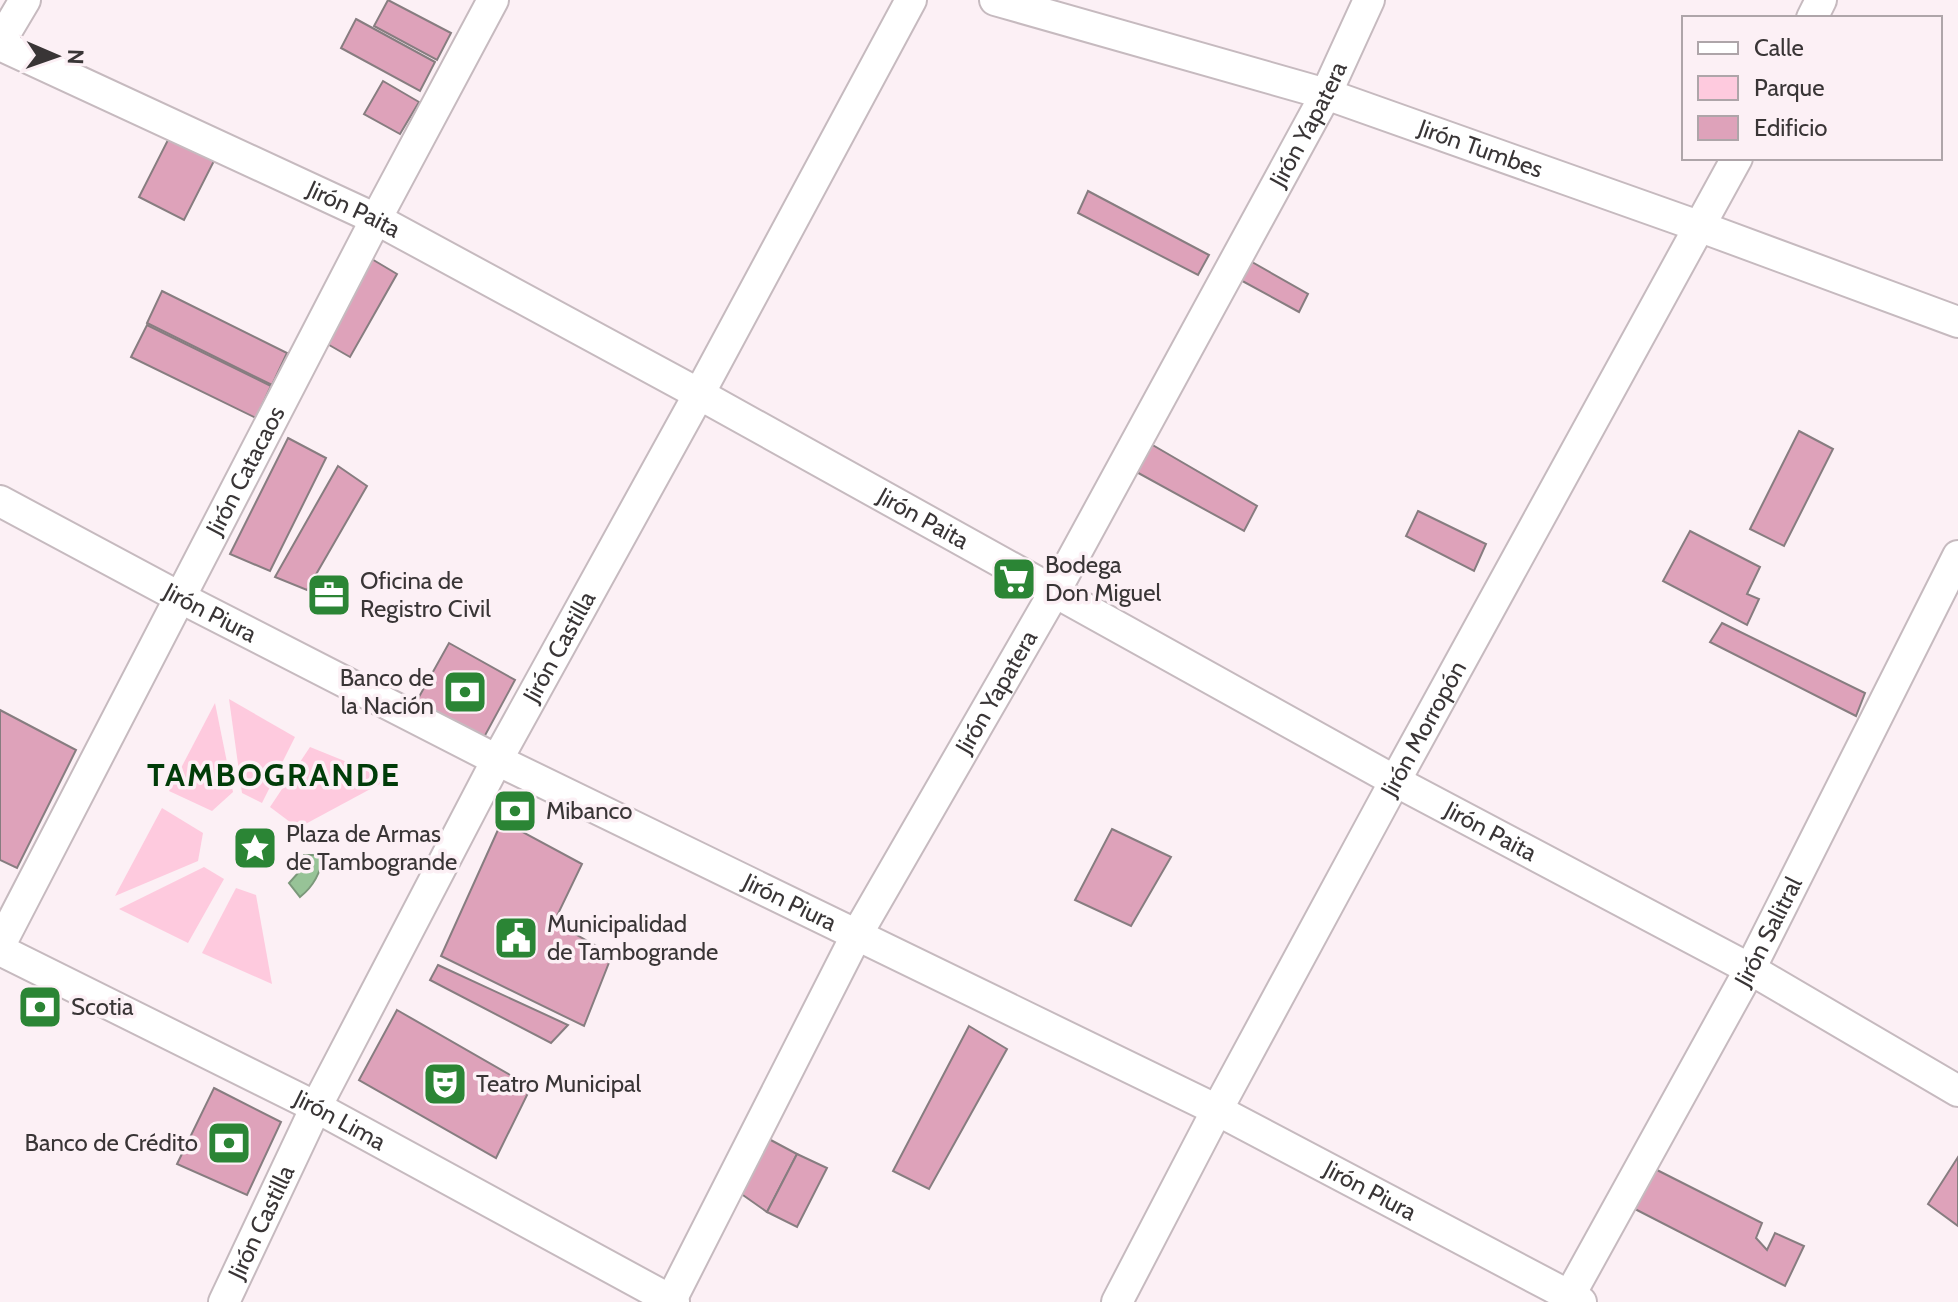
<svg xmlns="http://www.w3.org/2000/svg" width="1958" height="1302" font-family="Cabin,sans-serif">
	<rect width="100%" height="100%" fill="#fcf0f5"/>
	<g fill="#fecade">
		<path d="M229,699L295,737L262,803L242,793Z"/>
		<path d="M215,703L233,792L212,811L169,791Z"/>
		<path d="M310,747L389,779L298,828L270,807Z"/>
		<path d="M162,808L203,833L198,861L115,896Z"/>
		<path d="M204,867L224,879L188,943L119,909Z"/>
		<path d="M236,888L256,895L272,984L202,953Z"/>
	</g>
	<path fill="#97c397" stroke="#7b987a" stroke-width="2" d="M304,855H323C321,873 314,886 300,897L289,883L299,872Z"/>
	<g fill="#dea2ba" stroke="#877d80" stroke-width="2">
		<path d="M388,0L451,33L437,60L374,26Z"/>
		<path d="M356,19L435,62L420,91L341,48Z"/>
		<path d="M383,81L419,102L400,134L364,114Z"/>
		<path d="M172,132L217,155L184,220L139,197Z"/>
		<path d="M1088,191L1209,255L1198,275L1078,213Z"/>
		<path d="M365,255L397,274L350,357L317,338Z"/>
		<path d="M1245,258L1308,294L1299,312L1235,277Z"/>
		<path d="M162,291L287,353L272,385L147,323Z"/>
		<path d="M147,325L271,386L256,418L131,357Z"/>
		<path d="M1799,431L1833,449L1784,546L1750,529Z"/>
		<path d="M288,438L326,458L270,571L230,554Z"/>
		<path d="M1144,440L1257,506L1244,531L1131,469Z"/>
		<path d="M338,466L367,486L307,590L275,577Z"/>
		<path d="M1418,511L1486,544L1474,571L1406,536Z"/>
		<path d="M1690,531L1760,567L1747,594L1759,599L1747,625L1663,581Z"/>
		<path d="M1722,623L1865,693L1856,716L1710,642Z"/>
		<path d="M449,643L515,680L482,741L415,704Z"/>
		<path d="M0,710L76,750L17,868L0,860Z"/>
		<path d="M502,821L582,864L554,922L612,955L584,1026L441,956Z"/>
		<path d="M1112,829L1171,857L1131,926L1075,900Z"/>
		<path d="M438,965L568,1025L551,1043L430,980Z"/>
		<path d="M397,1010L531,1087L496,1158L359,1080Z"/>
		<path d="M969,1026L1007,1049L929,1189L893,1171Z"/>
		<path d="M214,1088L281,1122L247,1195L177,1164Z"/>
		<path d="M767,1138L797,1154L767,1212L740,1193Z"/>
		<path d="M797,1154L827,1168L797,1227L767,1212Z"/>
		<path d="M1958,1157V1226L1928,1204Z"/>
		<path d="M1653,1168L1762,1223L1756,1238L1767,1250L1775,1233L1804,1246L1785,1286L1631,1207Z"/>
	</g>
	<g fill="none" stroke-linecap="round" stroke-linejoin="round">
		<g stroke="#c6babf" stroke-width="34">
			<g id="minor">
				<path id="s1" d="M995,0L1326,94L1701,227L1958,322"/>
				<path d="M1812,18L1821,0"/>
				<path d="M0,42L25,0"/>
				<path id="s2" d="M0,45L376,219L699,394L1395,781L1750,969L1958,1091"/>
				<path id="s3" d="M0,501L181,598L497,760L1217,1110L1581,1302"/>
				<path id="s4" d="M0,945L376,219L493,0"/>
				<path id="s5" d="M0,950L316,1107L674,1302"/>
				<path id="s6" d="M224,1302L316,1107L497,760L699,394L911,0"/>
				<path id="s7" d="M670,1302L856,936L1055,591L1326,94L1369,0"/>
				<path id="s8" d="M1117,1302L1217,1110L1395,781L1737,158"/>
				<path id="s9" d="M1566,1302L1750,969L1958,556"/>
			</g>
		</g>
		<use href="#minor" stroke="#fff" stroke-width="30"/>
	</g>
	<defs>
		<g id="supermarket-square" transform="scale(2.3)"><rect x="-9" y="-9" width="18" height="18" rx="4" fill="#2b8535" stroke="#fcf0f5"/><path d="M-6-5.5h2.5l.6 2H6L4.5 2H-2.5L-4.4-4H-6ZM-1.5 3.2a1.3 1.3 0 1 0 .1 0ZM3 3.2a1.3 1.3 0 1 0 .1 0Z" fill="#fff"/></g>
		<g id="office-square" transform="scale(2.3)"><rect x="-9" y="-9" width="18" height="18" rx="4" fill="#2b8535" stroke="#fcf0f5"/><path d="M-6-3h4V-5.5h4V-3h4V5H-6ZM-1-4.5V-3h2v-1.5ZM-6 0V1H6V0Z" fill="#fff"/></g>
		<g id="bank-square" transform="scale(2.3)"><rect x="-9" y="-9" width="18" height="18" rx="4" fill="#2b8535" stroke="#fcf0f5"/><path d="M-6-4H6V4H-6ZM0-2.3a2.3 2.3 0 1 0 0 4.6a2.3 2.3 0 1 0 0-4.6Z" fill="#fff"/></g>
		<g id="sight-square" transform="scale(2.3)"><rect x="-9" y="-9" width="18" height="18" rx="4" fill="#2b8535" stroke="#fcf0f5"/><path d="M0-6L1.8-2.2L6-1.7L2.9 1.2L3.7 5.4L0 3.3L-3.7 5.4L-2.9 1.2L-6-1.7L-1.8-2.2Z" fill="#fff"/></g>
		<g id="civic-square" transform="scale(2.3)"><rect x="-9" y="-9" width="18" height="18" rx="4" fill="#2b8535" stroke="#fcf0f5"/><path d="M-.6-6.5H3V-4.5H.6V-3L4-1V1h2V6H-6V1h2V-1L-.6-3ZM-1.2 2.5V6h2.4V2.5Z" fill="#fff"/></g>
		<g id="theatre-square" transform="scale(2.3)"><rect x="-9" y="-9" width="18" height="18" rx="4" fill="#2b8535" stroke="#fcf0f5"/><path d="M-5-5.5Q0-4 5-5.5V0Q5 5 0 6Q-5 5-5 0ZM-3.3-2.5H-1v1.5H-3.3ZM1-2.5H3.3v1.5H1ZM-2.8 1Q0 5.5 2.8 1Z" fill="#fff"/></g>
	</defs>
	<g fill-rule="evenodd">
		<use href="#supermarket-square" x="1014" y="579"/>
		<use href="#office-square" x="329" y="595"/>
		<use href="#bank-square" x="465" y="692"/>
		<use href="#bank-square" x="515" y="811"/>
		<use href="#sight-square" x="255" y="848"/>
		<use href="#civic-square" x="516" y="938"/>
		<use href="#bank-square" x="40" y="1007"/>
		<use href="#theatre-square" x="445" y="1084"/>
		<use href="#bank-square" x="229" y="1143"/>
	</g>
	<g text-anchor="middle" stroke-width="7" stroke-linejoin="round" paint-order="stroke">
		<g font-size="24" fill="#393536" stroke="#fcf0f5">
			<text dy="8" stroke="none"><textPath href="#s7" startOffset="1340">Jirón Yapatera</textPath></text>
			<text dy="8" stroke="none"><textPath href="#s1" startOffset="508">Jirón Tumbes</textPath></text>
			<text dy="8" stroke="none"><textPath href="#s2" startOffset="390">Jirón Paita</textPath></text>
			<text dy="8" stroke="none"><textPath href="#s4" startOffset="534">Jirón Catacaos</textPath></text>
			<text dy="8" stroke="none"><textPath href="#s2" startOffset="1038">Jirón Paita</textPath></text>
			<text dy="8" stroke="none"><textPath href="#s3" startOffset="238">Jirón Piura</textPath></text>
			<text dy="8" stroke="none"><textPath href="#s6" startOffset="736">Jirón Castilla</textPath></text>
			<text dy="8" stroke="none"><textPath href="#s7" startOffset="692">Jirón Yapatera</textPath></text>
			<text dy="8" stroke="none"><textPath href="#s8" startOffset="650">Jirón Morropón</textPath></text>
			<text dy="8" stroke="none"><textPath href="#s2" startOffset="1686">Jirón Paita</textPath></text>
			<text dy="8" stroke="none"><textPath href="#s3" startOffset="886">Jirón Piura</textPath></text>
			<text dy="8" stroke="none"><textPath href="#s9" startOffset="422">Jirón Salitral</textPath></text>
			<text dy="8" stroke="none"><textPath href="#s5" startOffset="380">Jirón Lima</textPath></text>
			<text dy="8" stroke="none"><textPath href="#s3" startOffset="1534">Jirón Piura</textPath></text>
			<text dy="8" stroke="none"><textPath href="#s6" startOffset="88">Jirón Castilla</textPath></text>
		</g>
		<g font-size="24" fill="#393536" stroke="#fcf0f5" text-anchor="start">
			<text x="1045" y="573">Bodega<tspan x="1045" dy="28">Don Miguel</tspan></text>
			<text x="360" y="589">Oficina de<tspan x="360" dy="28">Registro Civil</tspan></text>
			<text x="434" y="686" text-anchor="end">Banco de<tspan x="434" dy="28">la Nación</tspan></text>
			<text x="546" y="819">Mibanco</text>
			<text x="286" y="842">Plaza de Armas<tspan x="286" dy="28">de Tambogrande</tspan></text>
			<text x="547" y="932">Municipalidad<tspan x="547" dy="28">de Tambogrande</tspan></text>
			<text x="71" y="1015">Scotia</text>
			<text x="476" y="1092">Teatro Municipal</text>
			<text x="198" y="1151" text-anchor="end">Banco de Crédito</text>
		</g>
		<g font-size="32" font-weight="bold" letter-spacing="2" fill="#003c08" stroke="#fcf0f5">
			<text x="274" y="786">TAMBOGRANDE</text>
		</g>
	</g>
	<rect x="1682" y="16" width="260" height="144" fill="#fcf0f5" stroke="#aea5a9" stroke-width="2"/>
	<rect x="1698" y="42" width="40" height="12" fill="#ffffff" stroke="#aea5a9" stroke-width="2"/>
	<text x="1754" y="56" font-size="24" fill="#393536">Calle</text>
	<rect x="1698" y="76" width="40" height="24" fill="#fecade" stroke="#aea5a9" stroke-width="2"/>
	<text x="1754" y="96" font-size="24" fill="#393536">Parque</text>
	<rect x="1698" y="116" width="40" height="24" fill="#dea2ba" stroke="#aea5a9" stroke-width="2"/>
	<text x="1754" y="136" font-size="24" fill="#393536">Edificio</text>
	<g transform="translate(56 56) rotate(92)" stroke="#fcf0f5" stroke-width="6" paint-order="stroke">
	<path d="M0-6L14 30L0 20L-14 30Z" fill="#393536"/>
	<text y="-12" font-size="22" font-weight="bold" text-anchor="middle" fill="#393536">N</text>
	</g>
</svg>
